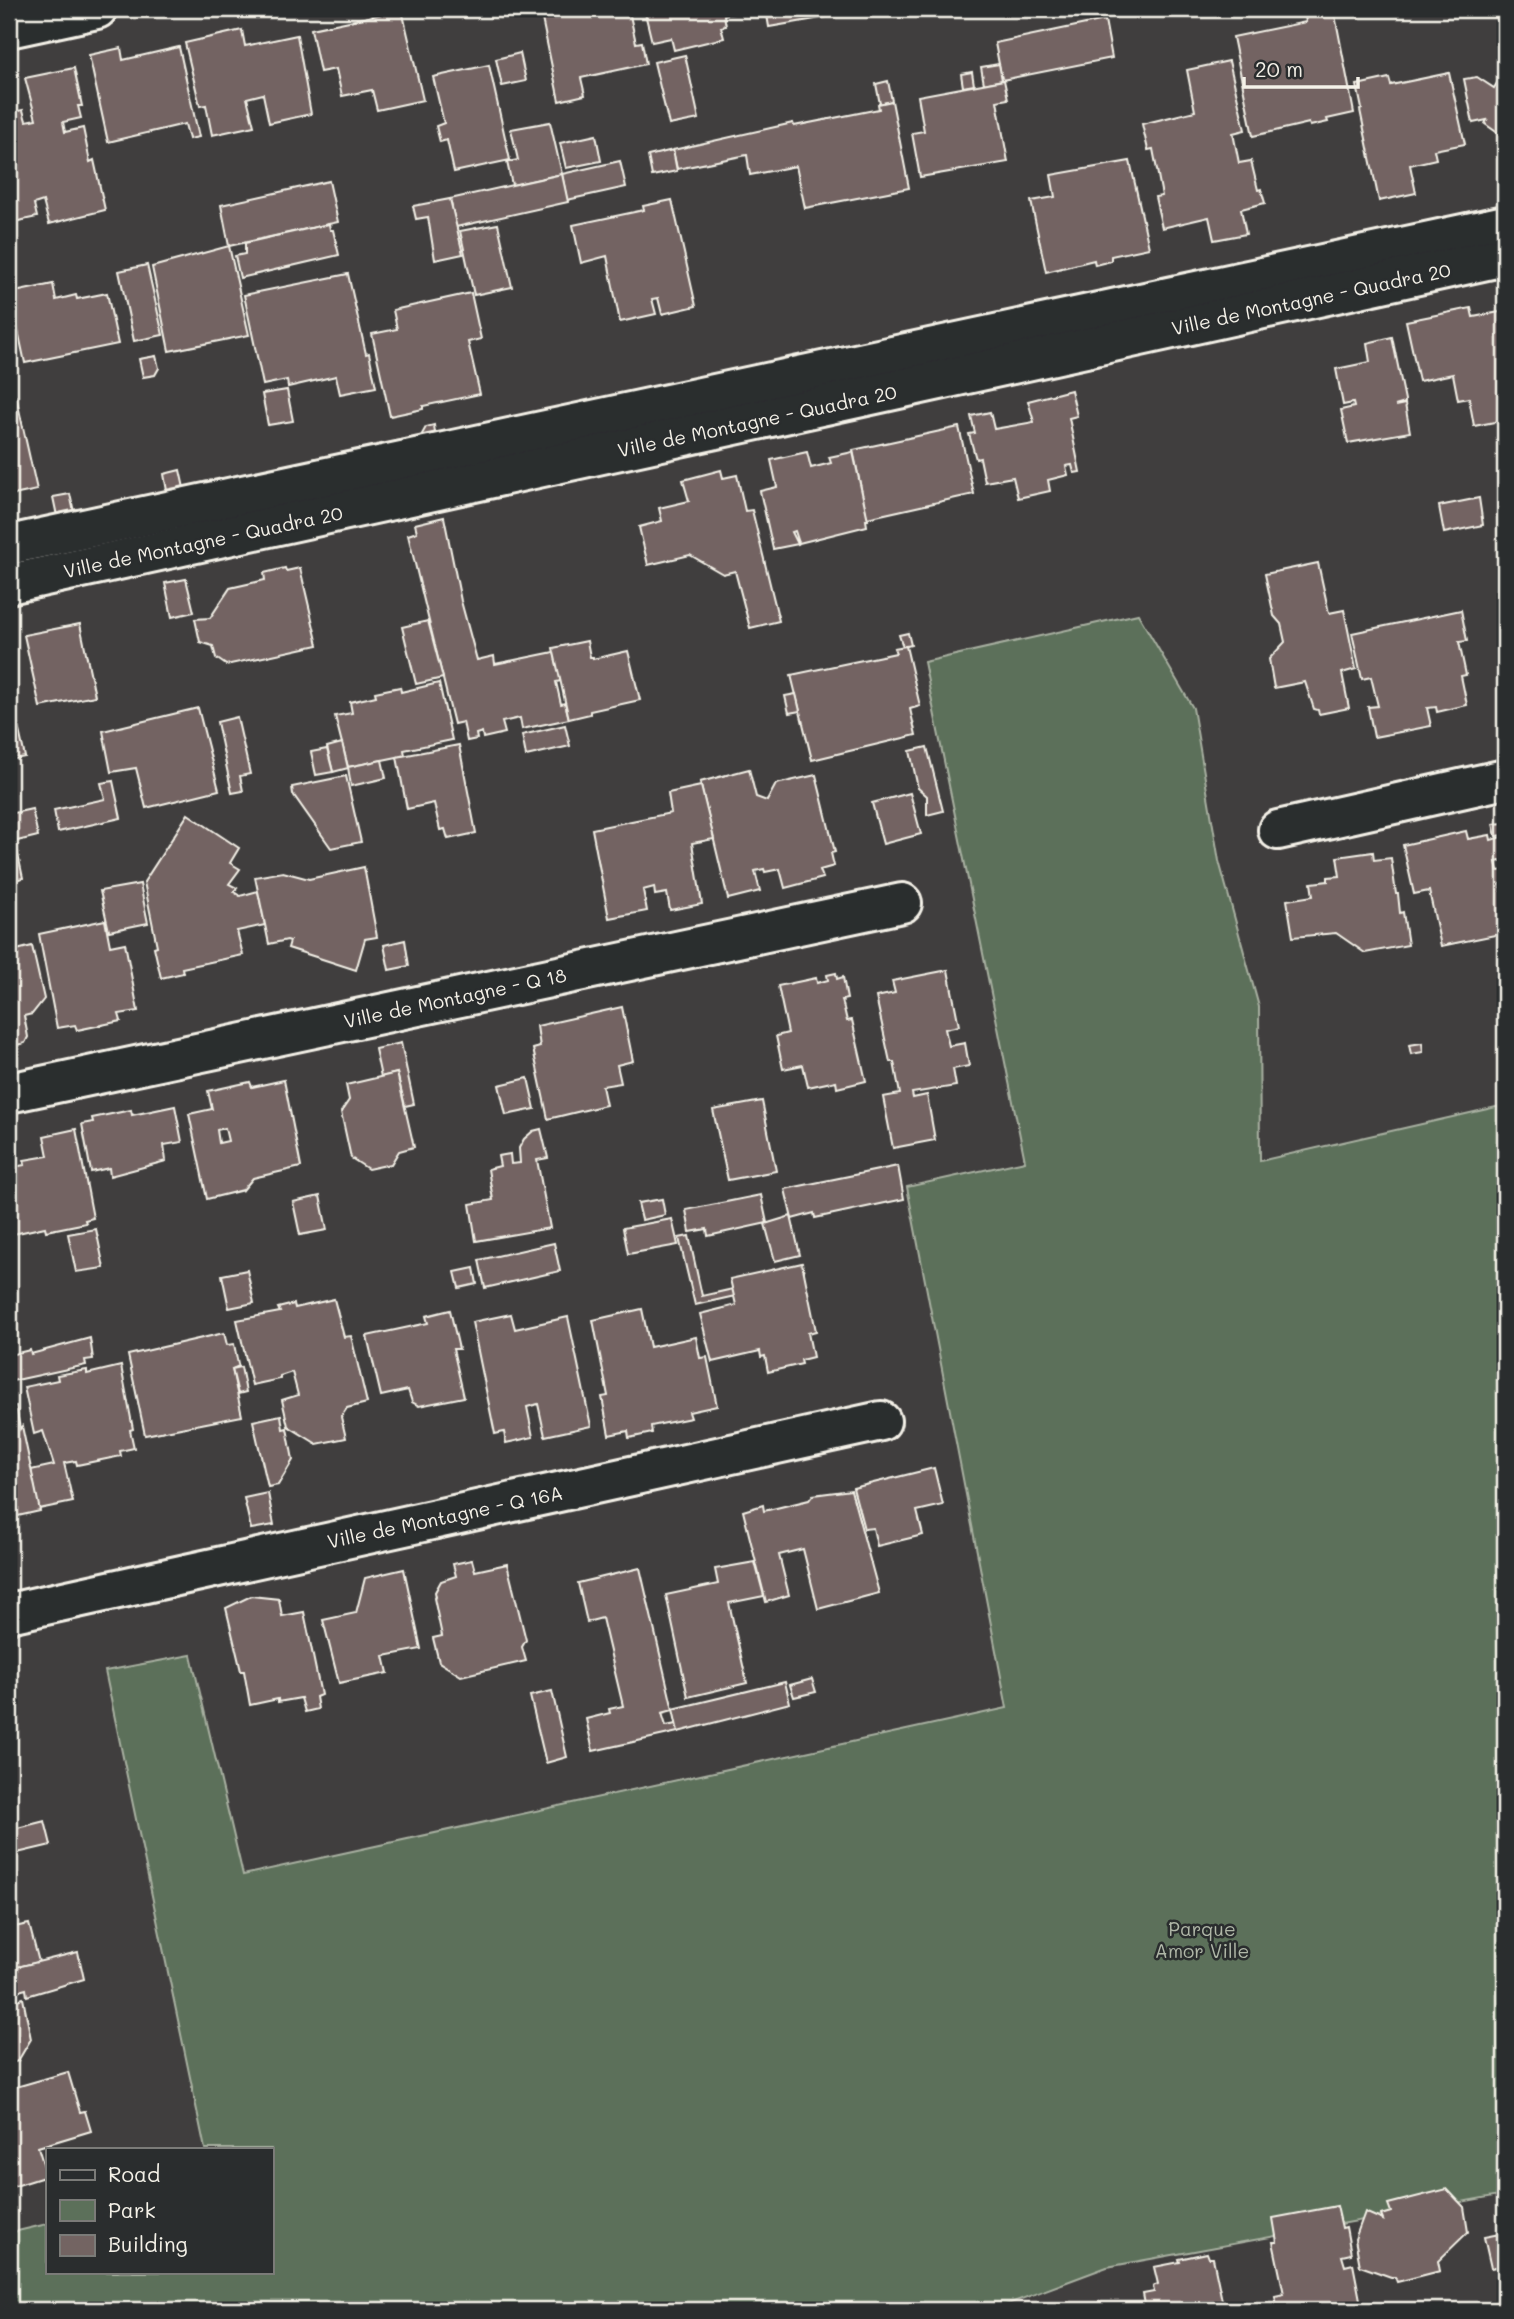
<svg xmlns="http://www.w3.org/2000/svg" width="1514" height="2319" font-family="Mali,sans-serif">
	<rect width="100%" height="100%" fill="#403e3e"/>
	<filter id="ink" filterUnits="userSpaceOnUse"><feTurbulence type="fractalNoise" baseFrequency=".0143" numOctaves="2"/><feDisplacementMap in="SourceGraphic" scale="14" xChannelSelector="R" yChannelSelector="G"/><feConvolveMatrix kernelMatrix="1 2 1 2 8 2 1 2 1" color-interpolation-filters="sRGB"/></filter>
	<g filter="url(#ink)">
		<path fill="#5c705a" stroke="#a8b0a1" stroke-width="2" d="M1138,614L1193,708L1219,861L1259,1007L1260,1161L1505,1105V2194L1107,2267L992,2310H9V2233L47,2224V2272H271V2149H205L105,1671L191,1655L243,1875L1007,1708L907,1187L1025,1161L924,662Z"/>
		<g fill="#736462" stroke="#f4f1e8" stroke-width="2" fill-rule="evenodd">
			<path d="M540,9H624L626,16L630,15L636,43L642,42L646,64L581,78L585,95L559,101Z"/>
			<path d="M644,9H734L735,13L724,15L726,26L721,27L724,38L674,50L671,38L652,42Z"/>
			<path d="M766,9H873L769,27Z"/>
			<path d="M402,10L423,100L377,110L372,90L342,96L336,69L320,72L311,29Z"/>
			<path d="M1334,10L1354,113L1327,119L1328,122L1310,126L1309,123L1253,136L1233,37L1306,22L1305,16Z"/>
			<path d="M1105,20L1112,58L1002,80L995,43Z"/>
			<path d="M242,30L245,46L297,35L311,114L269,123L263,94L247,98L254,126L212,135L206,105L200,106L185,43Z"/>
			<path d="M179,47L199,137L189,139L185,124L108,142L89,55L121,48L123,60Z"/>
			<path d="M520,53L526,81L502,86L496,59Z"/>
			<path d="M685,55L699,119L669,125L654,62Z"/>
			<path d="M1229,61L1245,130L1233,133L1239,163L1251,161L1258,190L1261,189L1265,203L1241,209L1246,234L1214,240L1209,217L1162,228L1155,197L1162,196L1153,149L1148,150L1142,124L1195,111L1187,70Z"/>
			<path d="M1505,63V138L1485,124L1487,120L1473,123L1464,79L1477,77L1494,88L1500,78L1497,76Z"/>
			<path d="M999,64L1002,80L984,84L981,67Z"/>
			<path d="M489,65L510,160L454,172L447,140L440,142L436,126L444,123L433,77Z"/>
			<path d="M74,68L82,106H78L81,118L63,122L65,132L83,128L90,162L94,160L105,210L49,224L43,201L34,204L37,217L9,223V113L23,110L26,121L36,119L25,78Z"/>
			<path d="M972,72L974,85L963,87L961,74Z"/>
			<path d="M1449,73L1465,144L1434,150L1436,159L1410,165L1416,193L1379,201L1360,110L1362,109L1357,85L1389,78L1391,85Z"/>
			<path d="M1004,80L1008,99L997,101L1008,162L920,177L912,133L924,131L918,96Z"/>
			<path d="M888,81L892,101L880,104L876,84Z"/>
			<path d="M892,101L909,188L805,208L796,166L750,175L747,155L677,169L673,150L793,123L794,126L879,109L878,104Z"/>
			<path d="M550,122L562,174L512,185L507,162L518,160L511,129Z"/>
			<path d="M596,135L601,161L566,168L560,143Z"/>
			<path d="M673,150L677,171L652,176L648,156Z"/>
			<path d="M620,161L626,187L567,200L562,174Z"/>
			<path d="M1130,161L1149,248L1111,256V261L1095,265L1094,260L1046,272L1031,201L1055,197L1051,175Z"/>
			<path d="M562,174L568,202L456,227L450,199Z"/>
			<path d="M329,181L338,222L229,246L221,205Z"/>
			<path d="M450,199L463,254L435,260L428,217L416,219L413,206Z"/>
			<path d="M672,200L696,306L662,314L658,298L652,299L656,314L620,322L607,256L581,263L573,225L644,210L643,206Z"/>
			<path d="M329,224L330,230H333L339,255L240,278L235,256L245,254V243Z"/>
			<path d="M498,224L512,287L474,295L460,231Z"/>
			<path d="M229,246L249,335L169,351L152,267Z"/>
			<path d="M147,265L163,335L134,341L119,271Z"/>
			<path d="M348,274L366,354L369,353L376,387L340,394L336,376L288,387L287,380L263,385L244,295Z"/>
			<path d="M53,284L56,300L76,295L77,299L107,293L118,344L25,363L10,293Z"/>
			<path d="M471,293L481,339L468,342L480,394L423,406V409L390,416L372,334L397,329L393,310Z"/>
			<path d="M1471,308L1473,317L1505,311V420L1474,426L1469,398L1458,400L1453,374L1419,381L1406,321Z"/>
			<path d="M1392,337L1405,400V403L1395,406L1405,404L1410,432L1348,443L1341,410L1354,407L1353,403L1343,405L1336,369L1370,362L1367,343Z"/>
			<path d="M156,356L159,368L155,375L143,377L139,359Z"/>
			<path d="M287,390L293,421L268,425L262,394Z"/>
			<path d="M1071,390L1077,416L1069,418L1080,472L1074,473L1072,465L1066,466L1068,475L1048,480L1050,491L1018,498L1013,477L985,482L980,458L976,459L969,434L975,433L971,416L990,412L994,429L1034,422L1028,401Z"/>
			<path d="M16,396L37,490L9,496V397Z"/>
			<path d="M434,425L435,433L421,436L426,427Z"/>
			<path d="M959,427L974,494L867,518L853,450Z"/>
			<path d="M807,452L811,468L831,463L829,457L853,452L868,520H866L867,526L799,543L795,531L792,532L798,544L773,549L760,491L777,487L771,460Z"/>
			<path d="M180,470L184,488L167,491L164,474Z"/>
			<path d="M721,470L723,478L737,475L745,511L752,510L779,621L750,628L735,571L723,574L690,555L648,565L639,527L662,521L659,508L689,501L683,480Z"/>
			<path d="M70,494L74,512L57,516L53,497Z"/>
			<path d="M1479,498L1483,525L1444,533L1439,506Z"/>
			<path d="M444,517L461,601L477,660L494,656L495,664L554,652L561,681L556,682L561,704L565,703L569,719L522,729L520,718L502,722L505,733L483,738L482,732L476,734L477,739L467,741L463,722L454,724L408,535L417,532L415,524Z"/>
			<path d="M1318,563L1329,613L1344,610L1356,669L1342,673L1349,708L1319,714L1318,710L1314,709L1305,682L1274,688L1269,659L1285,642L1281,624L1274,616L1265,574Z"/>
			<path d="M285,568L286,571L300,568L318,645L226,665L216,658L213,646L200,642L195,619L210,618L230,588L265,580L264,573Z"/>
			<path d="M186,579L194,612L172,617L165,583Z"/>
			<path d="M1461,610L1467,641L1459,642L1466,675L1461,676L1467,705L1437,712L1436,707L1427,708L1431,726L1374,737L1368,707L1378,706L1371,677L1362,679L1352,633Z"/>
			<path d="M428,621L443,678L416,684L402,627Z"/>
			<path d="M80,624L95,696L40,707L24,635Z"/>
			<path d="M908,633L911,645L903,647L899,635Z"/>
			<path d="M587,641L590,657H593V659L628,651L640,700L590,711V714L569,719L553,648Z"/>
			<path d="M906,646L920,706L910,709L916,735L812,760L791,675L896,653L894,648Z"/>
			<path d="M439,683L452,740L404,750L405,755L397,757L348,767L335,716L352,713L350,702L376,696L375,692L400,687L401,692Z"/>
			<path d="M796,694L800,711L789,713L785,696Z"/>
			<path d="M13,704L25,757L9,760V705Z"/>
			<path d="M198,708L219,790L146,808L136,768L111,772L103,731Z"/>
			<path d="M237,717L250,774L240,776L243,791L232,793L217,722Z"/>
			<path d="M565,725L570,746L526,756L522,735Z"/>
			<path d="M342,743L348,768L333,772L327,747Z"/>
			<path d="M459,745L476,833L448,839L445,829L440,830L434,803L407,809L397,757Z"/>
			<path d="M927,747L943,811L927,815V796L918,788L910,751Z"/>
			<path d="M327,749L333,772L316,775L311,752Z"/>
			<path d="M382,760L386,778L351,786L348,767Z"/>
			<path d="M749,769L756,797L767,801L776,784L816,775L835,852L831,853L834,866L820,870L823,878L785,888L780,869L765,872L764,869L755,871L760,891L728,899L700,782Z"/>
			<path d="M346,776L361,842L331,848L293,794L292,787Z"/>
			<path d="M113,781L121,818L58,832L54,810L105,799L101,783Z"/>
			<path d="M701,786L714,839L692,843L702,904L670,910L667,893L655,895L654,887L643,890L647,911L609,918L592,829L671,813L668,793Z"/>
			<path d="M910,793L921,834L883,844L872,803Z"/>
			<path d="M32,809L38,836L13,842L9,825V814Z"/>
			<path d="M188,814L239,848L230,863L240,869L229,884L237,888L234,892L240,896L258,891L265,925L237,931L243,955L182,968L183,973L161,978L154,947L157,946L144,882Z"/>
			<path d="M1504,823L1505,835L1496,836L1493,824Z"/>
			<path d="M1466,831L1468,839L1490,835L1491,840L1505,836V860L1496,862L1498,871L1505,870V883L1500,884L1505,906V933L1441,946L1429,891L1414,894L1403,845Z"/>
			<path d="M15,841L23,878L9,881V842Z"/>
			<path d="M1373,852L1374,860L1391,858L1396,894H1398L1400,913L1403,912L1408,945L1365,953L1336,933L1293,937L1287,900L1313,896L1311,883L1328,881V877L1340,876L1337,857Z"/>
			<path d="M364,867L377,937L365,939L356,970L288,948L290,941L287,940L269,944L255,877L283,872L309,879Z"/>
			<path d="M140,884L148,923L109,931L100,891Z"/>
			<path d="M105,920L110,946L125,943L138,1011L119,1014L121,1021L77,1030L75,1025L57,1028L39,934Z"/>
			<path d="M405,940L409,966L389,970L384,945Z"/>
			<path d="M32,946L44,999L32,1014L24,1016L28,1037L25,1043L9,1047V952Z"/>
			<path d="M948,970L959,1026L945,1029L949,1046L965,1043L969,1066L953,1069L956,1086L912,1093L913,1098L927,1095L935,1140L893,1148L883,1097L900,1094L894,1062H890L876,997L895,993L892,981Z"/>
			<path d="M836,973L837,979L843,977L847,999L842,1000L847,1021L852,1020L866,1081L837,1088L836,1081L808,1087L803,1065L783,1069L776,1036L788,1033L778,986L816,978L817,983L828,980L827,975Z"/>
			<path d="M622,1007L633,1061L617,1065L621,1083L602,1086L606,1105L548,1119L533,1049L540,1047L537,1026Z"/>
			<path d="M401,1043L414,1104L405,1106L397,1073L381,1077L375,1049Z"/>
			<path d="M1422,1043L1423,1052L1411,1054L1409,1045Z"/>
			<path d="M397,1073L414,1147L399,1151L391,1164L368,1169L351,1158L341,1112L349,1100L346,1085Z"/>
			<path d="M528,1078L535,1109L506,1115L499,1085Z"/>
			<path d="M284,1080L301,1167L253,1178L243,1190L207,1199L189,1114L212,1109L208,1091L250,1082L252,1087ZM225,1128L228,1141L219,1143L217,1130Z"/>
			<path d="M762,1101L776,1171L728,1180L713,1110Z"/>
			<path d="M175,1106L182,1142L164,1145L166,1161L110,1176L109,1168L91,1172L82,1124L93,1122L92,1118L131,1110L132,1115Z"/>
			<path d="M76,1129L93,1218L85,1220L86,1223L46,1231L45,1227L9,1235V1175L14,1174L13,1167L25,1165L24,1160L48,1156L44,1136Z"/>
			<path d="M541,1129L548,1158L537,1160L550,1228L476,1241L470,1204L493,1200L488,1169L500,1166L498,1156L510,1154L511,1164L520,1163L519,1148L524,1139L533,1131Z"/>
			<path d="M898,1166L904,1199L815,1218L814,1213L792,1219L785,1189Z"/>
			<path d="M761,1195L767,1223L708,1236L707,1229L690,1232L686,1210Z"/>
			<path d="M320,1196L327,1230L300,1235L293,1202Z"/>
			<path d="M662,1199L665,1215L642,1220L638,1203Z"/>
			<path d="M791,1216L800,1255L775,1261L765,1224Z"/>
			<path d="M672,1219L678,1245L628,1254L623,1228Z"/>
			<path d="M96,1229L104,1268L76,1272L68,1234Z"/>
			<path d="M689,1236L702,1296L733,1289L735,1296L695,1305L679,1238Z"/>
			<path d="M554,1243L560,1271L485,1288L479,1260Z"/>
			<path d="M802,1263L816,1331L808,1333L813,1357L801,1360L802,1364L768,1372L765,1356L761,1357L760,1351L712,1362L700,1314L736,1305L730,1279Z"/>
			<path d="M474,1268L477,1284L459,1288L455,1272Z"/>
			<path d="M247,1270L254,1303L229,1308L222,1275Z"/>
			<path d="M334,1299L344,1337L351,1336L367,1403L347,1408L341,1417L346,1438L317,1444L288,1426L282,1400L298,1395L292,1372L280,1376V1379L252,1385L237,1320L280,1312L278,1308L294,1304L295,1308Z"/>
			<path d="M642,1309L650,1347L696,1337L700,1358L707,1357L717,1406L689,1412L691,1418L651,1426L652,1433L629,1438L628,1431L609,1435L602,1397L608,1396L593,1320Z"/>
			<path d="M450,1310L459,1349H453L464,1397L419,1406L412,1402L408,1390L381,1396L367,1336L428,1323L426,1316Z"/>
			<path d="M511,1314L515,1329L568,1317L591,1426L545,1436L538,1404L527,1407L533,1437L506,1443L504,1432L495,1434L472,1322Z"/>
			<path d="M224,1333L227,1345L234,1344L238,1364L239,1366L232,1369L242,1416L145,1435L128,1355Z"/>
			<path d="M90,1338L93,1359L85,1360L86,1365L12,1381L9,1355L30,1350L31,1354Z"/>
			<path d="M121,1366L133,1429L130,1430L134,1448L120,1451L121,1456L77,1465L76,1461L64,1463L73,1502L39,1509L31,1470L54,1465L43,1431L34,1434L24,1387L58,1380L57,1375L87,1370V1374Z"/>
			<path d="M241,1367L246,1392L238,1394L232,1369Z"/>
			<path d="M9,1402L10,1407L16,1406L20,1429L22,1426L40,1511L9,1518Z"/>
			<path d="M281,1415L283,1429L287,1428L293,1460L278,1485L268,1487L253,1421Z"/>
			<path d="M934,1468L943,1505L917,1511L923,1535L877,1546L873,1528L864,1529L853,1488Z"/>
			<path d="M851,1490L879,1593L818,1609L803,1549L779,1555L789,1595L766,1602L743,1511L763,1505L764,1511L809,1500L813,1495Z"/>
			<path d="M268,1493L274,1525L251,1529L244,1498Z"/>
			<path d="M472,1560L475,1571L507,1564L526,1640L522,1647L526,1661L461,1676L439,1662L433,1638L442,1636L434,1598L436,1597L435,1592L441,1581L456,1576L453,1564Z"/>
			<path d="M755,1562L764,1596L729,1603L747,1683L688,1697L666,1595L718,1584L715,1569Z"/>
			<path d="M640,1568L673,1710L662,1713L666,1726L676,1724L678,1732L593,1751L586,1719L610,1713L609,1709L623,1706L602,1618L587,1622L578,1583Z"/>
			<path d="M404,1569L421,1649L384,1656L388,1673L339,1683L323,1620L356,1613L365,1578Z"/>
			<path d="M251,1596L279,1599L282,1616L304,1612L321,1695L316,1697L318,1709L305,1712L301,1698L278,1702V1699L250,1705L244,1671H241L226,1608Z"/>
			<path d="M812,1679L816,1692L794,1697L790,1685Z"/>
			<path d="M785,1682L790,1703L678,1732L673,1709Z"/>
			<path d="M552,1691L567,1757L546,1763L530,1696Z"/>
			<path d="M45,1821L51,1845L9,1855V1830Z"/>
			<path d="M29,1924L39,1962L9,1969V1928Z"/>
			<path d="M78,1952L84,1979L27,1996L26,1989L15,1992L17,2000L23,1998L31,2039L18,2061L9,2064V1969Z"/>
			<path d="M68,2072L80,2112L85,2111L91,2131L38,2147L47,2176L9,2188V2089Z"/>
			<path d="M1447,2189L1464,2207L1468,2232L1438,2261L1440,2271L1397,2282L1395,2277H1391L1360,2266L1355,2239L1365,2212L1383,2220L1381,2215L1391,2212L1388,2204Z"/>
			<path d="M1337,2206L1342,2228L1346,2227L1351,2254L1342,2256L1345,2266L1353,2264L1362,2310H1278L1275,2296L1284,2294L1273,2242H1277L1273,2218Z"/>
			<path d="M1505,2233V2265L1491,2268L1484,2237Z"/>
			<path d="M1207,2253L1209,2258H1213L1224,2310H1146L1143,2294L1154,2292L1153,2286L1158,2284L1154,2267L1180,2262L1179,2259Z"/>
			<path d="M1135,2304L1136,2310H1099Z"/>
		</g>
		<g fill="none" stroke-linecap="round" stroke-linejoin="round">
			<g stroke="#f4f1e8" stroke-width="44">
				<g id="minor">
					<path d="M9,28L97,9"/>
					<path d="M9,545L1505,225"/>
					<path d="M9,584L1505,256"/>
					<path d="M1278,830L1505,779"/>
					<path d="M9,1093L902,903"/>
					<path d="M9,1613L881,1421"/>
				</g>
			</g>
			<use href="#minor" stroke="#2a2d2e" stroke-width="38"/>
		</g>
	</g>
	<g text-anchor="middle" stroke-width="5" stroke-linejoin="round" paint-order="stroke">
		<g font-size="19" fill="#f4f1e8" stroke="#2a2d2e">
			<text transform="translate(1311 299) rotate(-12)" y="7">Ville de Montagne - Quadra 20</text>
			<text transform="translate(757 421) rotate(-12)" y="7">Ville de Montagne - Quadra 20</text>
			<text transform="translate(203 542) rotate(-12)" y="7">Ville de Montagne - Quadra 20</text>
			<text transform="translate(455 998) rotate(-12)" y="7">Ville de Montagne - Q 18</text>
			<text transform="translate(445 1517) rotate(-12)" y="7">Ville de Montagne - Q 16A</text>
		</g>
		<g font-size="19" fill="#b0b7a8" stroke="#2a2d2e">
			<text x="1202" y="1936">Parque<tspan x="1202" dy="22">Amor Ville</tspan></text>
		</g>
	</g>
	<rect width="1514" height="2319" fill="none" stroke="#2a2d2e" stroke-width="35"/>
	<rect x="18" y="18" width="1479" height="2284" fill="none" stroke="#f4f1e8" stroke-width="2.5" filter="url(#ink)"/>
	<rect x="46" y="2148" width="228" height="126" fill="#2a2d2e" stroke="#7b7b78" stroke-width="2"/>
	<rect x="60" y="2170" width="35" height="10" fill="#2a2d2e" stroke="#7b7b78" stroke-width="2"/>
	<text x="108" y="2182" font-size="21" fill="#f4f1e8">Road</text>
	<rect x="60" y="2200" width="35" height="21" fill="#5c705a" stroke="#7b7b78" stroke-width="2"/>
	<text x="108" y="2218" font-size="21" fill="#f4f1e8">Park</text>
	<rect x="60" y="2235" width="35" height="21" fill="#736462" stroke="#7b7b78" stroke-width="2"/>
	<text x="108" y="2252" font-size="21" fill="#f4f1e8">Building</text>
	<path d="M1244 77v10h114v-10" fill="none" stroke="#f4f1e8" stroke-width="3.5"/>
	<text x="1255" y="77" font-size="21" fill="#f4f1e8" stroke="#2a2d2e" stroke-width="5" paint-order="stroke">20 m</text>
</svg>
